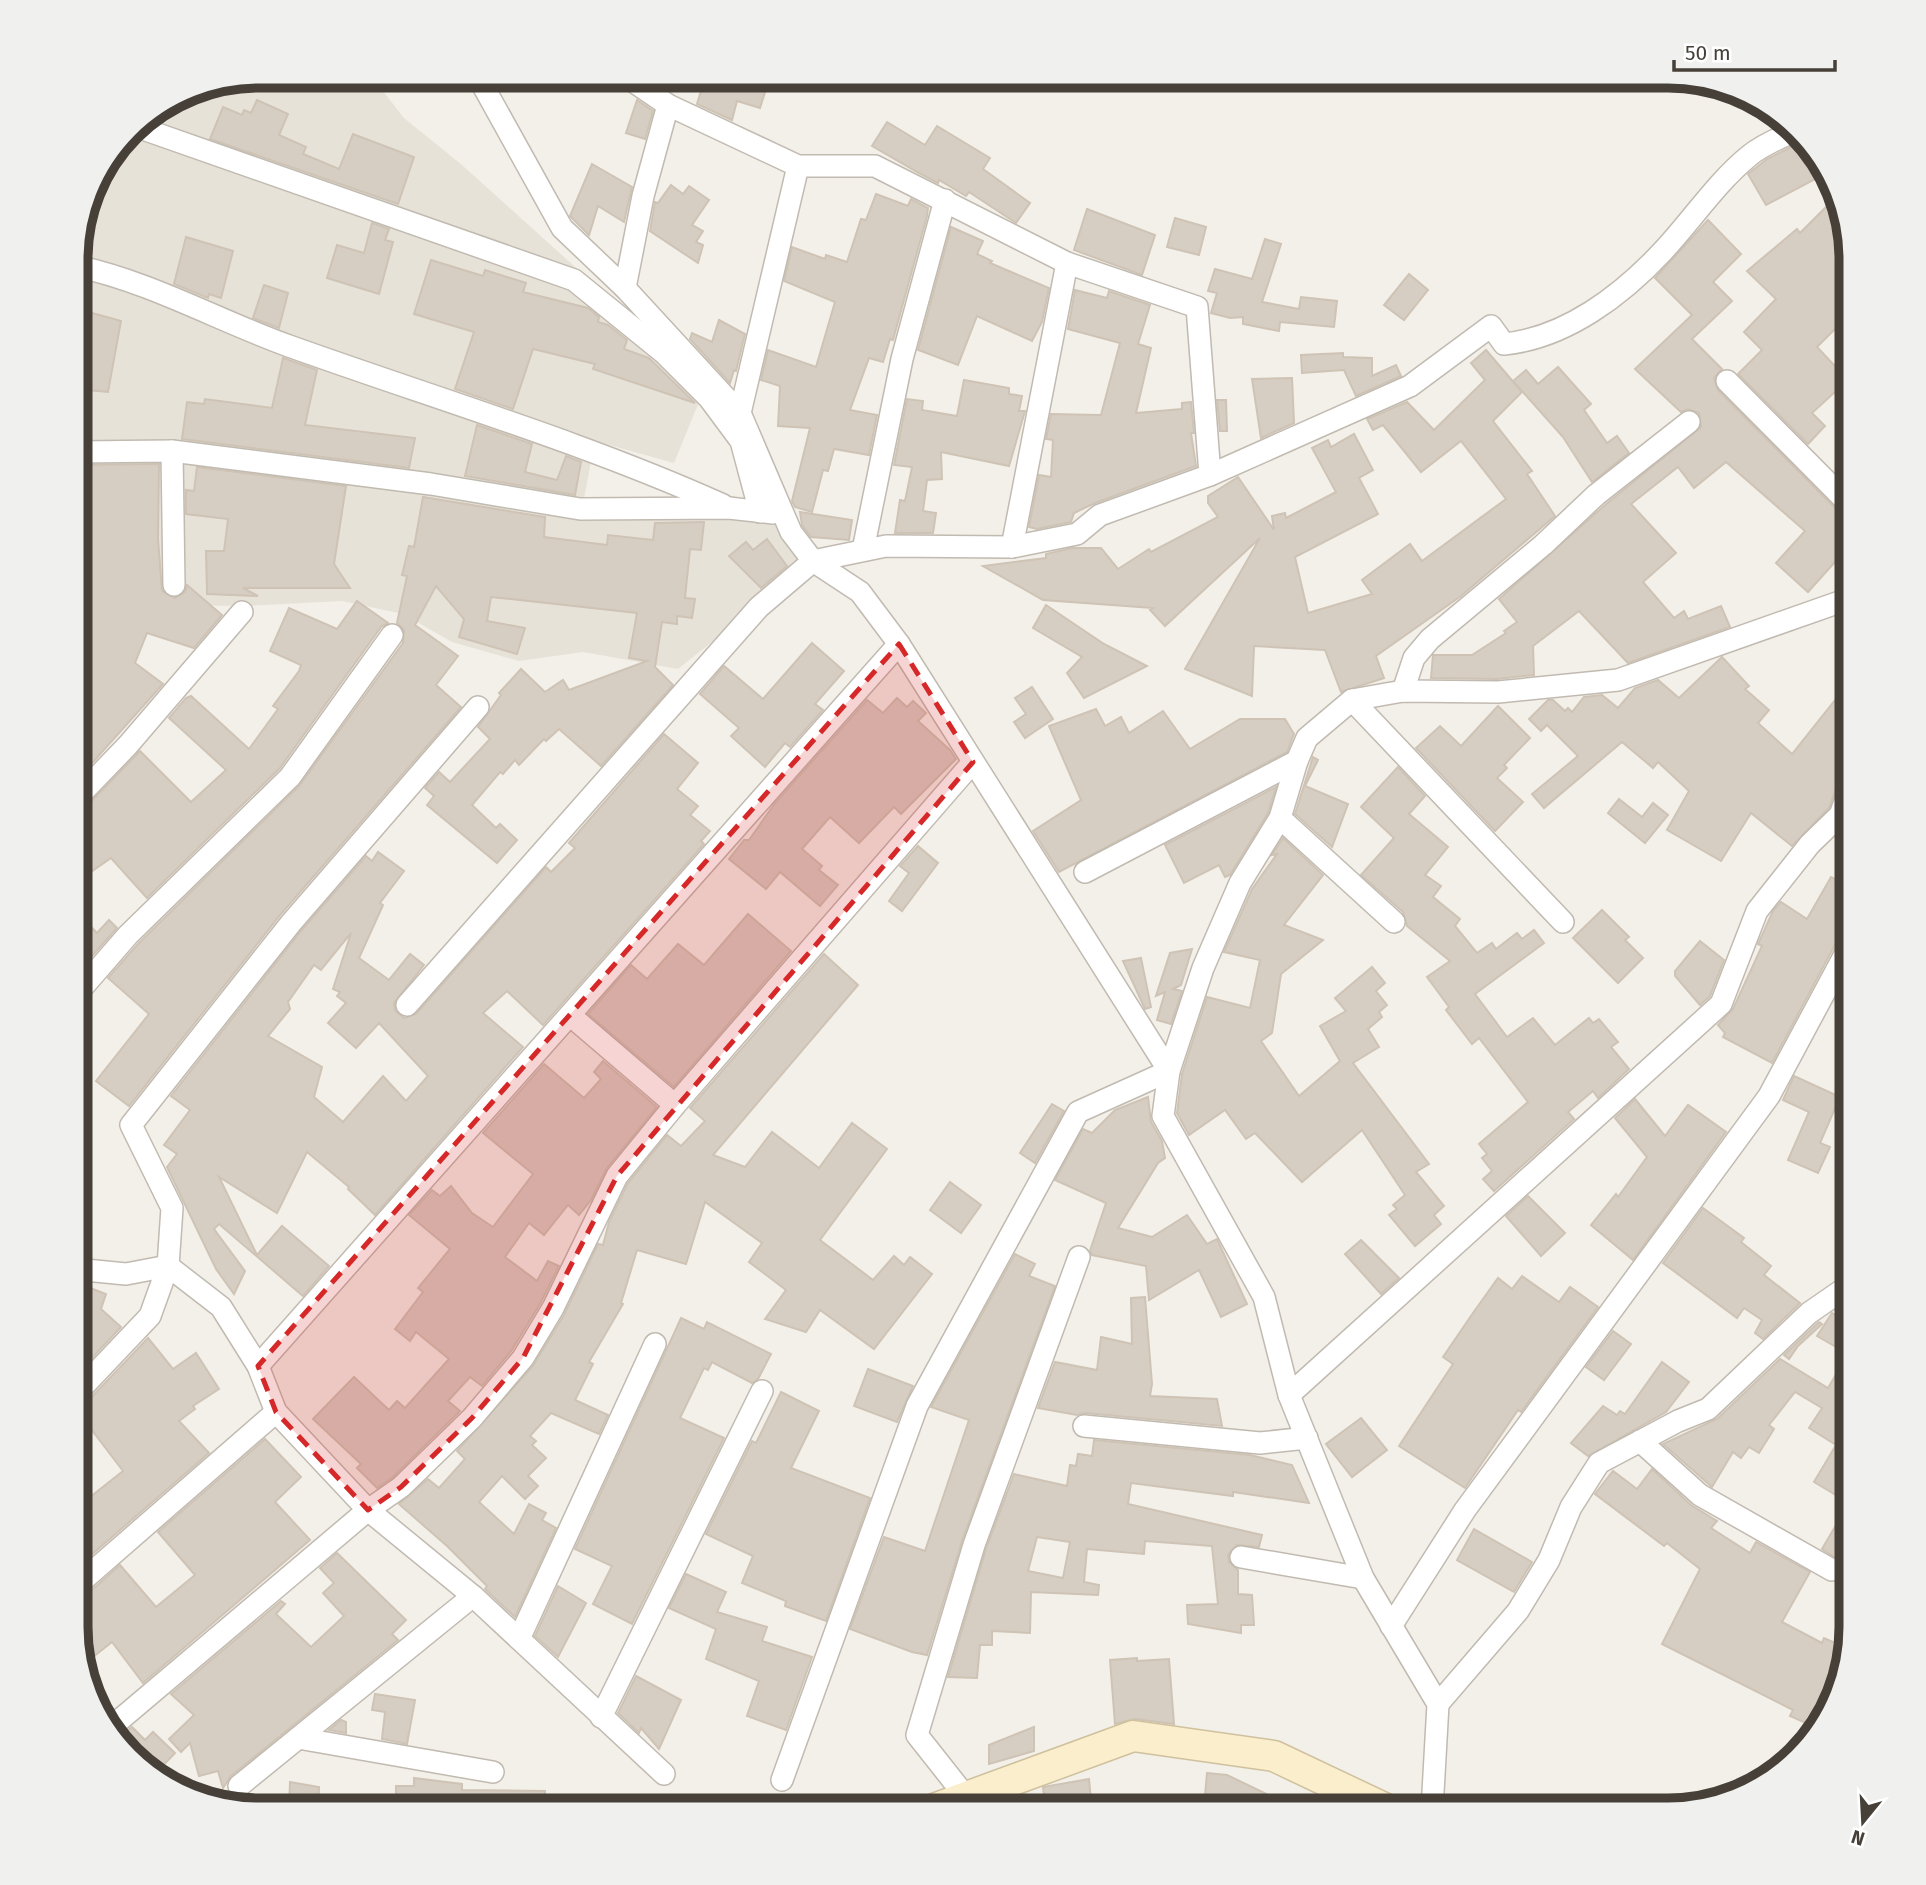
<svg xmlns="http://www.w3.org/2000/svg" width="1926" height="1885" font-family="'Fira Sans',sans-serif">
	<rect width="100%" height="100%" fill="#f3f0e9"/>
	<path fill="#e7e2d8" d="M259,75H384L376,82L404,118L462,165L706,385L674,463L595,441L582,509L771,519L814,561L678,669L583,652L519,661L452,642L403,614L342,601L246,606L76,604V246L94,177L137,121L189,89Z"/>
	<g fill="#d7cec3" stroke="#cec3b4" stroke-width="2" fill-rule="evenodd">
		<path d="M648,75H659L669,80L666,88Z"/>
		<path d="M706,75H721L766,89L760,108L737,101L732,120L697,104Z"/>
		<path d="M257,100L288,114L279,135L306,147L303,154L339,169L353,134L414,157L398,204L210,139L223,107L242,115L244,110L251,113Z"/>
		<path d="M637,100L653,111L645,139L626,133Z"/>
		<path d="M887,122L925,145L937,126L990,158L983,169L1030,203L1016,223L969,192L966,196L939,180L938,183L919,173L872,146Z"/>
		<path d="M1804,141L1819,177L1766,205L1748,174L1767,159Z"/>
		<path d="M592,164L632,187L624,222L598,206L589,235L570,216Z"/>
		<path d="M671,185L683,194L689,186L709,200L692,225L703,231L696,242L703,245L698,263L650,231L655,202L658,203Z"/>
		<path d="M876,194L908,206L911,199L928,208L927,216L893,340L890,339L883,362L869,358L850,410L877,415L869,455L834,449L828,471L823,470L812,512L795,507L792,501L810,428L778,426L780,386L761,380L768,350L816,367L835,302L784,281L792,247L825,259L826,255L847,262L861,219L866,220Z"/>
		<path d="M1827,206L1844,223L1851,258V336L1839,325L1817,347L1848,380L1812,413L1825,426L1808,444L1738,374L1762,350L1744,332L1776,299L1747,271L1797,229L1800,233Z"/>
		<path d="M1087,209L1155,235L1142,275L1074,250Z"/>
		<path d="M1175,218L1206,227L1199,255L1167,247Z"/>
		<path d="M1708,220L1741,254L1713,282L1732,301L1692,339L1722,369L1714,378L1718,390L1842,515L1851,519V556L1843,553L1808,592L1776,563L1805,531L1726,462L1694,488L1678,467L1631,504L1676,553L1643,582L1674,618L1684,611L1688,619L1721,606L1730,627L1628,663L1579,611L1533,646L1534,675L1497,679L1431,678L1433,655H1472L1506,633L1504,631L1517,622L1499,599L1605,505L1701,427L1699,413L1688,409L1681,412L1635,369L1692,315L1655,278Z"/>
		<path d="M372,223L389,229L385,240L393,242L379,294L327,278L337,245L364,253Z"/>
		<path d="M951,227L983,241L977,254L992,261L990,263L1049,288L1042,322L1032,341L977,316L958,365L918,350Z"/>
		<path d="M186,237L233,251L221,298L209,294L208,298L174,284Z"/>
		<path d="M1265,239L1281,244L1262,302L1299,309L1301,297L1337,301L1334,327L1280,322L1279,331L1243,324V317L1230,318L1211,313L1217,293L1208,291L1215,269L1252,279Z"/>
		<path d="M431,260L483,276L485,270L526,283L523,292L588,308L599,317L598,322L608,325L627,340L624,349L649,358L695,403L593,369L595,364L533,349L513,409L455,389L474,332L414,314Z"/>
		<path d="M1409,274L1428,290L1404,320L1384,305Z"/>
		<path d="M264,285L288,293L279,328L253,318Z"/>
		<path d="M1075,290L1107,298L1109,291L1150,305L1138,344L1151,348L1136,413L1182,409V403L1191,402L1194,433H1191L1196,466L1095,503L1074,513L1071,522L1037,529L1029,527L1039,475L1051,477L1053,440L1046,439L1051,414L1101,415L1120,343L1068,329Z"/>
		<path d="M92,313L121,321L108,392L76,389V327L79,318L90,321Z"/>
		<path d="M719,320L745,334L736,371L734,370L730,383L690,339L692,333L712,342Z"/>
		<path d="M1486,350L1522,392L1493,421L1532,471L1527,474L1555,516L1461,596L1376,656L1384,678L1341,692L1325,650L1254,646L1252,696L1185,669L1260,538L1165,626L1150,610L1153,608L1043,600L983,566L1046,558V554L1072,548H1101L1118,569L1149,549L1151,552L1218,517L1208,503V496L1238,477L1274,530L1272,516L1285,513L1286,518L1336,492L1312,448L1328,440L1331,447L1354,434L1373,470L1359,478L1378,514L1295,557L1308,613L1372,594L1362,580L1410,544L1422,561L1506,499L1461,441L1421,472L1383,425L1373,430L1367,419L1407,402L1434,430L1485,380L1471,363Z"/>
		<path d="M1343,353V357L1372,358V376L1396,365L1401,376L1356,396L1344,370L1302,373L1301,355Z"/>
		<path d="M283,358L317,370L305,425L415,438L409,468L182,439L187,402L204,404L205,399L272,408Z"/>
		<path d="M1558,367L1591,404L1584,410L1607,443L1617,436L1629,453L1592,482L1563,437L1513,381L1526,370L1538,384Z"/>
		<path d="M1292,378L1294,423L1261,438L1252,379Z"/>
		<path d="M964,380L1009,388V394L1022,396L1019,411H1025L1009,466L941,452L942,479L927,480L923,511L936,513L933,533H895L900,500L905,501L912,467L894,465L907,399L923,401L922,410L957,416Z"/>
		<path d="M1217,400H1226L1227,431H1220Z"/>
		<path d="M477,425L532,444L525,472L557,480L566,456L581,462L575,495L465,476Z"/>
		<path d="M159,464L158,539L162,591L175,598L185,592L187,585L222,615L194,648L147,633L135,663L163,684L76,781V576L86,575L84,541L76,542V465Z"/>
		<path d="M197,467L346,486L334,564L350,588H243L258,596L207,594L206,551H224L228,519L186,514V490L194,491Z"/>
		<path d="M423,497L545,517L544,537L607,545L608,535L653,540L655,523L704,522L701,550L690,549L685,598L695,599L692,618L677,616V624L662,622L655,667L673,685L601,766L559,729L546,741L544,739L519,765L515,760L503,774L500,772L472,805L496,828L500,824L517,840L497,863L427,805L434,796L425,788L439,772L450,782L490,739L478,727L501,695L499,693L521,669L545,692L563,680L569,690L647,661L629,658L637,613L491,597L487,621L525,628L517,654L459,637L464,619L436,586L415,625L458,656L436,685L461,707L281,914L129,1106L96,1081L149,1014L108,978L138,944L299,786L403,643L404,630L397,623L407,576L402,575L409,546L414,547Z"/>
		<path d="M800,512L852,520L849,540L811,537L802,525Z"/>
		<path d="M767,539L787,566L761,588L729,556L746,542L753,550Z"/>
		<path d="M357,601L388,623L381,627L280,768L147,898L111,858L75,883V812L85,808L140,751L191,802L226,770L169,718L186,698L191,696L249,749L278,709L273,706L299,671L301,665L270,651L289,608L337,629Z"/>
		<path d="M1046,605L1104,644L1147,666L1084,698L1067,673L1082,657L1033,628Z"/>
		<path d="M812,643L844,671L815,704L823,710L790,747L785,743L765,767L731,736L739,728L700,694L724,666L763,699Z"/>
		<path d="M1722,657L1749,686L1745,689L1769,710L1758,723L1792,754L1851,680L1848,741L1851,748L1845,774L1839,780L1829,808L1792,846L1751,813L1721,861L1667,830L1689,791L1658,762L1653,768L1622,742L1544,808L1532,794L1578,756L1547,725L1541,731L1529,719L1548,700H1553L1565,711L1568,708L1572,712L1584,697L1602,695L1618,708L1635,688L1658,680L1679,698Z"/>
		<path d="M1032,687L1053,719L1025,738L1014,722L1026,714L1015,698Z"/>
		<path d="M897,698L907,707L913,701L926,713L918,721L950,750L956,759L901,814L894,807L859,843L830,817L802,849L822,866L819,870L838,885L820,906L780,872L766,889L729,859L744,840H749L775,803L867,700L883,713Z"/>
		<path d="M1498,706L1530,738L1504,765L1507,768L1497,778L1523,802L1495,831L1416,748L1440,726L1461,746Z"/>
		<path d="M1096,709L1105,726L1121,717L1129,733L1163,711L1190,749L1240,719H1285L1294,734L1287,752L1059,872L1033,831L1081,800L1049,726Z"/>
		<path d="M664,734L698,763L677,789L698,806L690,815L710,831L701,841L704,844L543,1025L507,991L483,1013L523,1047L375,1215L348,1189L349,1187L307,1152L277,1213L219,1177L257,1255L282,1226L329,1266L303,1296L219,1224L214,1229L245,1271L234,1294L216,1269L167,1167L177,1154L164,1145L190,1110L171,1096L301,931L366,856L372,861L378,852L404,871L380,903L383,905L359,958L389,980L410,954L424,965L394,1003L395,1010L404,1018L416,1014L546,867L551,872L575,848L569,843ZM351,933L333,989L340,992L337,996L346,1003L328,1023L356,1048L379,1023L428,1076L406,1101L383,1076L343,1122L314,1097L322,1067L268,1036L290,1009L288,1002L314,965L321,970Z"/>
		<path d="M1313,757L1318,760L1305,786L1348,804L1332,847L1295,814Z"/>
		<path d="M1398,767L1425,796L1409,814L1448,847L1425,875L1441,886L1433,897L1460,919L1455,926L1477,953L1492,943L1496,949L1517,933L1522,939L1534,930L1544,943L1475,994L1507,1037L1533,1018L1555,1045L1589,1018L1593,1023L1599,1019L1618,1042L1611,1047L1629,1069L1598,1098L1593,1091L1568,1112L1574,1119L1494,1191L1483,1179L1492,1171L1482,1158L1487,1154L1479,1144L1528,1102L1479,1038L1472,1044L1446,1010L1449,1007L1427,977L1450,961L1407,926L1403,912L1361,875L1394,838L1361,807Z"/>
		<path d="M1276,787L1268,813L1230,875L1225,877L1219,865L1184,883L1165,845Z"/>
		<path d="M1619,799L1642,817L1653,803L1668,815L1645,843L1608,813Z"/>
		<path d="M1283,838L1323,875L1284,925L1323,940L1281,974L1272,1033L1261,1041L1299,1096L1340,1061L1320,1026L1346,1011L1335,998L1372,967L1385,983L1376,991L1387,1005L1379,1012L1382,1017L1368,1029L1379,1047L1353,1063L1429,1164L1416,1172L1444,1206L1434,1215L1441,1224L1415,1246L1389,1215L1397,1209L1393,1205L1405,1195L1362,1130L1302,1182L1255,1133L1246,1139L1225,1110L1189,1135L1177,1113L1182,1074L1207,997L1250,1008L1260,960L1224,952L1252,889L1277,854L1272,855Z"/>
		<path d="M918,846L938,863L902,911L889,901L909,873L900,866Z"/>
		<path d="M1851,861V932L1838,939L1772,1063L1723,1037L1725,1033L1718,1025L1733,1009L1762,946L1758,944L1773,911L1781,902L1807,919L1831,877L1839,881Z"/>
		<path d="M75,910L97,933L109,920L117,928L92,956L75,940Z"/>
		<path d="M1602,910L1629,937L1625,940L1643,958L1618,983L1573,938Z"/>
		<path d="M748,914L791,951L674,1087L588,1014L631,965L647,979L678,944L704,965Z"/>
		<path d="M1700,941L1724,960L1710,996L1700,1005L1675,976V971Z"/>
		<path d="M1192,949L1181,985L1173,989L1182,991L1171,1024L1157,1020L1165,992L1156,996L1170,953Z"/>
		<path d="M824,954L858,985L713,1155L745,1167L772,1132L819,1168L852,1123L887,1149L820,1240L873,1280L894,1256L904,1265L910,1257L932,1274L874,1349L820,1310L806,1332L765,1319L786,1290L749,1262L762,1243L705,1202L686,1264L637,1250L621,1303L623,1304L589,1362L593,1364L575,1400L608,1415L599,1434L551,1413L530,1436L536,1441L532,1445L546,1458L528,1476L538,1486L525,1499L502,1476L479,1502L514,1534L529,1504L546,1513L542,1520L556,1528L515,1617L485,1589L487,1586L447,1546L399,1504L428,1479L439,1488L465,1459L457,1451L533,1366L564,1315L598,1244L603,1245L609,1222L628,1183L667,1135L681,1146L705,1121L690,1108Z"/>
		<path d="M1141,958L1151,1007L1145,1009L1123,961Z"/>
		<path d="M1851,971V993L1842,988Z"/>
		<path d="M603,1061L657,1107L607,1168L591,1200L579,1215L568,1205L544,1235L529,1223L505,1257L537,1281L548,1261L559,1266L541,1302L512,1350L482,1386L470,1377L448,1401L460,1411L393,1477L377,1488L357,1468L361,1464L313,1419L354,1377L389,1410L397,1401L405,1408L449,1359L416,1332L410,1341L395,1329L423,1292L418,1288L450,1249L409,1215L432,1190L440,1196L451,1186L472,1213L493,1227L533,1174L483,1133L544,1064L584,1098L601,1079L594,1072Z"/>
		<path d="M1794,1076L1840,1097L1820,1143L1830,1147L1818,1173L1788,1160L1809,1112L1783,1100Z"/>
		<path d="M1148,1097L1151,1122L1162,1141L1165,1158L1158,1163L1118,1228L1152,1237L1187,1215L1207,1244L1217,1239L1247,1304L1221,1317L1199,1270L1149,1300L1146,1266L1092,1255L1090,1251L1106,1203L1055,1180L1083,1129L1092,1133L1115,1110Z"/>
		<path d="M1635,1099L1665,1136L1688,1105L1726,1132L1633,1260L1591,1225L1616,1194L1618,1197L1647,1157L1615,1118Z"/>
		<path d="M1052,1104L1064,1111L1035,1163L1020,1153Z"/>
		<path d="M950,1182L981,1205L961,1233L930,1210Z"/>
		<path d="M1528,1196L1565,1233L1541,1256L1506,1216Z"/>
		<path d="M1703,1208L1744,1238L1741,1242L1771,1266L1764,1275L1800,1303L1763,1339L1755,1333L1762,1320L1744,1308L1737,1318L1663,1263Z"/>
		<path d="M1361,1240L1399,1278L1381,1294L1345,1254Z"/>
		<path d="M1015,1254L1035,1264L1029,1276L1055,1286L962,1541L927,1655L912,1652L850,1629L884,1537L925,1551L969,1420L931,1407Z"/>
		<path d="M1522,1276L1559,1302L1570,1287L1598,1307L1521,1412L1518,1410L1465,1488L1399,1446L1453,1364L1443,1357L1473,1313L1498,1278L1512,1289Z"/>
		<path d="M80,1284L106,1294L101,1309L121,1327L75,1376V1298Z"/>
		<path d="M1145,1297L1152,1384L1150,1396L1217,1399L1222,1426L1085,1413L1077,1415L1038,1408L1055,1362L1097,1370L1101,1337L1132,1344L1131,1298Z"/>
		<path d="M1832,1313L1851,1325V1568L1822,1549L1849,1503L1814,1482L1836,1445L1809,1428L1822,1408L1795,1392L1769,1425L1774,1429L1759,1453L1749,1447L1741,1458L1733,1452L1712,1487L1663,1444L1717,1419L1780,1359L1828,1388L1848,1354L1817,1336Z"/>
		<path d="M681,1318L704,1329L707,1322L771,1354L758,1379L752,1383L712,1362L708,1370L704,1368L680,1418L724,1438L632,1624L593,1604L612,1566L575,1549Z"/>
		<path d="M1819,1322L1822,1324L1798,1346L1789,1359L1784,1355Z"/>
		<path d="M1613,1331L1631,1344L1604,1380L1586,1367Z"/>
		<path d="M148,1338L173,1369L196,1353L219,1389L193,1406L195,1409L179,1421L209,1453L75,1569V1509L123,1471L75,1408L85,1404Z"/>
		<path d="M1662,1362L1689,1382L1666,1412L1588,1456L1571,1443L1603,1406L1617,1415L1620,1411L1625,1414Z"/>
		<path d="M868,1369L913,1386L897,1422L854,1406Z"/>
		<path d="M781,1392L819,1411L791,1468L870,1498L826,1621L785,1606L786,1601L742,1583L753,1556L706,1534L752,1441L756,1443Z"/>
		<path d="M1361,1418L1387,1450L1352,1477L1326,1444Z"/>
		<path d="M265,1439L301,1477L275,1502L310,1540L143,1683L112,1642L83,1665L75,1627V1600L84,1597L120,1565L156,1607L195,1575L158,1532Z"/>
		<path d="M1094,1440L1250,1455L1292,1465L1309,1503L1233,1492V1496L1131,1483L1128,1504L1262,1535L1259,1547L1237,1545L1228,1555L1229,1562L1238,1570V1594L1252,1595L1254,1625H1241V1633L1188,1624L1187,1605L1218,1604L1212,1546L1145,1541L1144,1554L1087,1549L1084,1582L1099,1585L1098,1595L1031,1592L1030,1633L992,1631V1645H980L977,1678L948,1677L986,1549L1014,1474L1067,1486L1070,1465L1076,1466L1078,1454L1092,1456ZM1037,1537L1070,1542L1063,1578L1028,1571Z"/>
		<path d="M1652,1469L1691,1505L1717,1521L1711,1528L1750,1553L1756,1542L1810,1572L1782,1622L1822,1643L1824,1638L1847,1648L1837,1697L1815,1727L1790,1716L1793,1710L1662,1644L1700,1569L1667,1543L1664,1546L1595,1494L1613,1471L1637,1489Z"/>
		<path d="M1474,1529L1532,1562L1514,1592L1457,1560Z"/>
		<path d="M337,1553L406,1620L392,1634L398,1640L231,1776L223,1788L218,1771L199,1776L190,1743L181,1752L169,1739L194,1715L171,1694L281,1601L285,1604L276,1614L311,1647L344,1616L323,1593L334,1583L320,1568Z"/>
		<path d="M686,1574L726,1592L717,1612L767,1627L762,1641L812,1657L786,1730L747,1716L759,1681L706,1659L716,1629L669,1608Z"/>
		<path d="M558,1586L586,1603L558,1657L535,1636Z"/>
		<path d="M1137,1658V1661L1169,1659L1174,1724L1135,1719L1115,1724L1110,1660Z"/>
		<path d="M636,1676L681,1700L659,1749L641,1728L639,1733L618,1713Z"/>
		<path d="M375,1694L415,1700L407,1744L382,1739L385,1712L372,1710Z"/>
		<path d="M341,1720L346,1722V1733L329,1730Z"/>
		<path d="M132,1727L145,1740L153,1732L175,1753L156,1773L116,1740Z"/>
		<path d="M1034,1727V1751L989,1764V1745Z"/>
		<path d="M1207,1773L1227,1775L1300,1810H1226L1227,1797L1205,1796Z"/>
		<path d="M414,1778L462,1784V1790L545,1791L544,1810H396V1786H414Z"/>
		<path d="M1089,1779L1091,1800L1045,1805L1043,1787Z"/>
		<path d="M290,1782L319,1787L318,1810H289Z"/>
	</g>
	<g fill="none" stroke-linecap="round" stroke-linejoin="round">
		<g stroke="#c1bab0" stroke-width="24">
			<g id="street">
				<path d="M477,75L562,228L625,288L740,413L791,532L813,561L860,592L899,644L1169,1071L1163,1116L1264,1297L1289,1395L1363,1578L1438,1704L1432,1810"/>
				<path d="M624,75L668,105L798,166H875L1067,263L1197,307L1210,475"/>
				<path d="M146,130L574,280L664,353L709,398L741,441L760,512"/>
				<path d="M76,266C151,282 217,320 289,346C434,398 583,442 723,505"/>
				<path d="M625,288L643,196L668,105"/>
				<path d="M1727,381L1851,506"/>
				<path d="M740,413L798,166"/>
				<path d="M172,451L174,585"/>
				<path d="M76,452L172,451L431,484L580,509L729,508L773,513"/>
				<path d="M1012,547L1067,263"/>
				<path d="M863,550L902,359L945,200"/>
				<path d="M1403,691L1414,658L1430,639L1543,545L1596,495L1689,422"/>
				<path d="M1352,700L1563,922"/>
				<path d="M76,799L128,745L242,612"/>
				<path d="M1280,818L1394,922"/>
				<path d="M1085,872L1297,761"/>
				<path d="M75,996L128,935L290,777L392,635"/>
				<path d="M407,1005L759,607L813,561L886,546L1012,547L1077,534L1100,515L1210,475L1410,386L1491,326L1504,344C1566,338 1622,295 1663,251C1692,220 1716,183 1749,156C1762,145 1781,137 1796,131"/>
				<path d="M571,1016L675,1105"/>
				<path d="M75,1269L126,1274L168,1266L221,1307L258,1366L276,1412L368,1510L473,1596L664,1774"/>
				<path d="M258,1366L899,644"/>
				<path d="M75,1395L150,1316L168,1266L172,1208L131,1125L291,923L478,707"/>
				<path d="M1289,1395L1721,1004L1757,911L1810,844L1840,815L1851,785"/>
				<path d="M1084,1426L1260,1443L1307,1438"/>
				<path d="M1640,1441L1700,1495L1832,1570"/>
				<path d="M1241,1557L1363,1578"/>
				<path d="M75,1587L276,1412"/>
				<path d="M1391,1626L1465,1510L1769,1096L1850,945"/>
				<path d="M519,1639L655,1344"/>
				<path d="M1438,1704L1518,1611L1549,1560L1571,1507L1599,1463L1678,1421L1708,1409L1809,1313L1851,1284"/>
				<path d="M601,1717L762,1391"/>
				<path d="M109,1729L368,1510L401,1487L472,1418L523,1358L553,1308L617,1176L675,1105L973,762"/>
				<path d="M298,1738L493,1772"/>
				<path d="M782,1780L917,1406L1078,1112L1169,1071L1203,968L1240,883L1280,818L1297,761L1307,738L1352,700L1403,691L1498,692L1618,680L1851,598"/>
				<path d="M239,1786L473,1596"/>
				<path d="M966,1797L917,1735L974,1545L1079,1257"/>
			</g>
		</g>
		<g stroke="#cfc19d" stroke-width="33">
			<path id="secondary" d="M931,1810L1133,1736L1274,1756L1388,1810"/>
		</g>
		<use href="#street" stroke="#fff" stroke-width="21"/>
		<use href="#secondary" stroke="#faeecd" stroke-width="30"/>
	</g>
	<path fill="#d62828" fill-opacity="0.2" stroke="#d62828" stroke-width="5" stroke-dasharray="14 9" stroke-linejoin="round" d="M899,644L973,762L617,1176L523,1358L472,1418L401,1487L368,1510L276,1412L258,1366Z"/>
	<path d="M0 0H1926V1885H0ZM259 88H1668A171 171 0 0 1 1839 259V1627A171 171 0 0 1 1668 1798H259A171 171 0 0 1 88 1627V259A171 171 0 0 1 259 88Z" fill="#f0f0ef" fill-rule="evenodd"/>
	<path fill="none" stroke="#464038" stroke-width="9" d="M259 88H1668A171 171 0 0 1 1839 259V1627A171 171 0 0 1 1668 1798H259A171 171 0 0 1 88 1627V259A171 171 0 0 1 259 88Z"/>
	<g transform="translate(1863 1822) rotate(198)" stroke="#ffffff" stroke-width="5" paint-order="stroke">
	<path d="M0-5L12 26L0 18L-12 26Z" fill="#464038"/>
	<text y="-10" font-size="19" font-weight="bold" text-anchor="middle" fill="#464038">N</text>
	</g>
	<path d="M1674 60v10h161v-10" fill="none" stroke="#464038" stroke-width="3.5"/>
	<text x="1685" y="60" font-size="21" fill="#464038" stroke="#ffffff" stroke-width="5" paint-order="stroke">50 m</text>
</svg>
